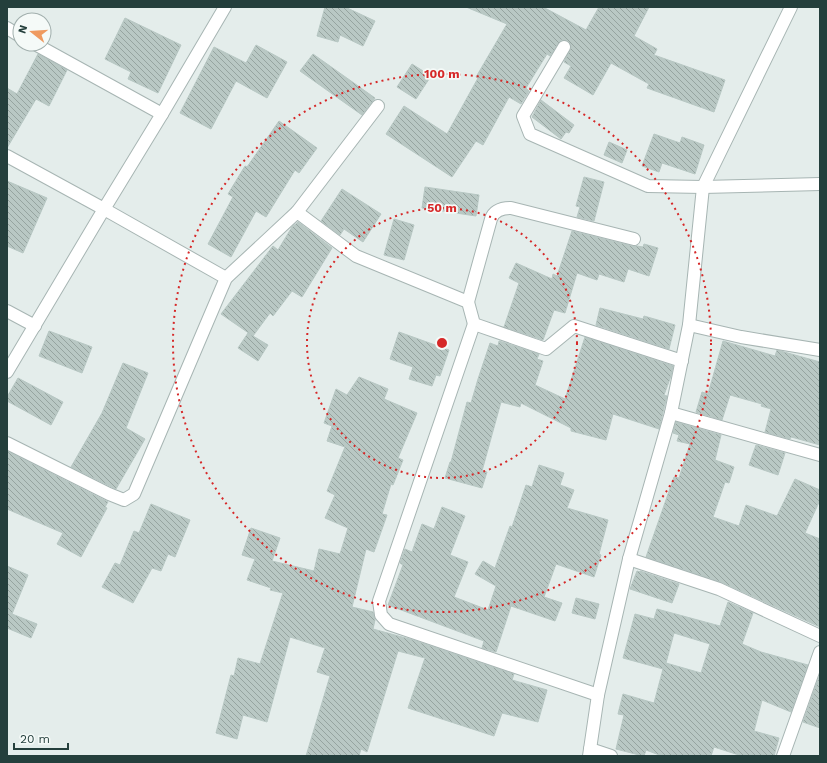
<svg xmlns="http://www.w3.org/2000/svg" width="827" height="763" font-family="'Work Sans',sans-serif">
	<defs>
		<pattern id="building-back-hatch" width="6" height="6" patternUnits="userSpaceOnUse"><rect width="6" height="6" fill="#b9c8c4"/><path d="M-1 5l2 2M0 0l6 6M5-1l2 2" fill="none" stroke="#96a4a0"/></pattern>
	</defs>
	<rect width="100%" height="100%" fill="#e4edeb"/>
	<g fill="url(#building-back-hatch)" stroke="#b7c7c3" fill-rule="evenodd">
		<path d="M325,7H345L375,21L363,46L340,35L338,42L317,36Z"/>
		<path d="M466,7H543L586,30L599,7H649L634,36L657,49L654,55L725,80L714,112L647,88L649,84L611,63L593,95L564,78L571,66L564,62L571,47L568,41L561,40L550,56L547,54L526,88L529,91L521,104L509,97L483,145L476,141L452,177L386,134L404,106L447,134L478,78L476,77L507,24Z"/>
		<path d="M125,18L181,45L158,93L128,79L131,72L105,59Z"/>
		<path d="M256,45L287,62L267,98L236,81L211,129L180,113L214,47L246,63Z"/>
		<path d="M38,54L67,70L49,106L36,99L7,148V88L17,94Z"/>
		<path d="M313,54L375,98L362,115L300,71Z"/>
		<path d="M412,64L431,76L416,99L397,87Z"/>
		<path d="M541,100L574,125L569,133L566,132L561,139L532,117Z"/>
		<path d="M279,121L317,148L299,173L295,170L266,217L256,211L231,257L208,244L233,197L228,194L245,166L247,167Z"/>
		<path d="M654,134L680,143L682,137L704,145L695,174L662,163L659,172L642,166Z"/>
		<path d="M609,142L627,150L622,163L604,155Z"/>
		<path d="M584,177L604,182L594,221L577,217L580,207L576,206Z"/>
		<path d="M7,181L47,198L23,253L7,246Z"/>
		<path d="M425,187L479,195L476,216L422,208Z"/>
		<path d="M342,189L381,214L363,242L344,229L340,235L321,221Z"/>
		<path d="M394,219L414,225L404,260L384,255Z"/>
		<path d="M298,222L332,248L302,297L292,291L273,316L270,313L253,336L221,314L273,246L278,250L292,227Z"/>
		<path d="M572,231L632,246H637L643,247L644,244L658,248L649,276L628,269L624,282L599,274L597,280L577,273L565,313L554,310L543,340L504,327L519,283L509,278L516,263L552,279L553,274L557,276Z"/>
		<path d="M600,308L643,319L644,316L675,325L669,349L596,325Z"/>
		<path d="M49,331L92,347L82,373L39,356Z"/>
		<path d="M399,332L449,350L440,376L436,375L432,386L409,379L413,367L390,359Z"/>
		<path d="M248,333L268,345L258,361L238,348Z"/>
		<path d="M585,337L673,366L671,376L664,395L667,396L659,429L613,414L606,440L571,431V428L521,403L520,407L501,402L482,471L487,472L482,488L445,478L450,462H451L467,402L471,403L478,379L490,343L498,346L499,341L539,354L537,359L543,361L535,385L565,399Z"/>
		<path d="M723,341L775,356L777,350L820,362V445L795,438L791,437L790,439L765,432L771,409L761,406L762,404L730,395L722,420L696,412L702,392L708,394Z"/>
		<path d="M123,363L148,373L126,428L145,439L116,489L71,467L102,413Z"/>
		<path d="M359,377L388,389L384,399L417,413L398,458L403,460L393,485L391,484L382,514L387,515L374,552L366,549L352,607L373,612L375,620L373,629L413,640L514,674L512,680L547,690L538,722L502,713L494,736L408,708L425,658L398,651L367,752L361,749L359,756H306L330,676L317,672L325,648L290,637L267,722L243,715L237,739L216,733L231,675L234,676L238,658L260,664L283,593L270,590L271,588L247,580L255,559L242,555L251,528L280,538L272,561L314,571L319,549L340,554L348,528L325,518L335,495L327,491L345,447L327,441L332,426L324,423L336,389L347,395Z"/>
		<path d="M18,378L63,402L51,425L7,401V397Z"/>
		<path d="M676,422L721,435L715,460L734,467L729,483L725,482L713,517L739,526L746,505L777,516L795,479L820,490V500L805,533L820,539V627L721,582L646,557L674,477L679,478L690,444L677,441L679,435L673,433Z"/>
		<path d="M756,445L785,453L778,475L749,465Z"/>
		<path d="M7,451L108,502L105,507L107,508L81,557L57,544L63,533L7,509Z"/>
		<path d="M539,465L564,473L560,485L574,490L567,508L608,520L599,554L601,555L594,577L556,564L544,597L562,603L555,621L511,606L496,652L482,648L484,641L388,605L403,565L400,563L405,549L412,552L422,524L434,529L442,507L465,516L450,555L468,562L454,597L488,610L496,586L475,574L483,561L495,568L510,526L512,527L526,485L532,487Z"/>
		<path d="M151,504L190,520L175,557L168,554L161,571L152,568L133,603L102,587L115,563L120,565L134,531L139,533Z"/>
		<path d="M7,566L28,575L12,614L37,624L31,638L7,628Z"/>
		<path d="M637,571L640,572V571L679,584L672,603L630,589Z"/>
		<path d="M576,598L599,604L595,619L572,613Z"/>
		<path d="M728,602L753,613L742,644L761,652L808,665L791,712L762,700L754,731L779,738L774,756H742L714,747L711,756H662L646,750L644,756H643L616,749L624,715L618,714L623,694L654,703L663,669L623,658L635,614L654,619L657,609L720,626ZM674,633L710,644L701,673L666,663Z"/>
		<path d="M820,674V728L803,722Z"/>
	</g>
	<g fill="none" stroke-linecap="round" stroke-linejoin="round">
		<g stroke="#a7b5b3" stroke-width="14">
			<g id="minor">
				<path d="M7,28L20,36"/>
				<path d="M35,44L162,114"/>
				<path d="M564,47L523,116L530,134L648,186L703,187L820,184"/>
				<path d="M7,156L104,209L162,114L225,7"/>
				<path d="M297,212L378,106"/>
				<path d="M468,302L491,219C494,210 502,208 511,208L634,239"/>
				<path d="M7,311L35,326"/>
				<path d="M474,324L379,601L381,615L389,624L598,695"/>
				<path d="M689,325L703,187L791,7"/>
				<path d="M7,372L104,209L226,278"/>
				<path d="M671,413L820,455"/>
				<path d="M7,443L109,494L124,500L134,494L226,278L297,212L356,256L468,302L474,324L546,349L574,326L682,361"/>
				<path d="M629,559L719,589L820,636"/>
				<path d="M590,749L611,756"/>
				<path d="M589,756L598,695L629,559L671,413L689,325L741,337L820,350"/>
				<path d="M783,756L820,652"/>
			</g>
		</g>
		<use href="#minor" stroke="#fff" stroke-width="12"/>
	</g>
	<g fill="none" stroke="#d62828" stroke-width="2" stroke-dasharray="2 4">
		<circle cx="442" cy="343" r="135"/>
		<circle cx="442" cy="343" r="269"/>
	</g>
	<circle cx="442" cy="343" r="6" fill="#d62828" stroke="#f5faf8" stroke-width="2"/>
	<g font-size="12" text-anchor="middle" font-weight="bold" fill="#d62828" stroke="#f5faf8" stroke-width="3.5" stroke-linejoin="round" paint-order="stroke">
		<text x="442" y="78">100 m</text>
		<text x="442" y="212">50 m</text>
	</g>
	<rect width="827" height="763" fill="none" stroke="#243f3c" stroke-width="16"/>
	<g transform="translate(32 32) rotate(287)"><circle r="19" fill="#f5faf8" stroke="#a1afad"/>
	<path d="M0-3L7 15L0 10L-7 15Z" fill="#ef9a60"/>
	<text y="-6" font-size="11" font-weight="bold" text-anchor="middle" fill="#243f3c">N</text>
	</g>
	<path d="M14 743v6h54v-6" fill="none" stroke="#243f3c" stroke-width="2"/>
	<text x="20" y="743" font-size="12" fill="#243f3c" stroke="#f5faf8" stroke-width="3" paint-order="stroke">20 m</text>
</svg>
